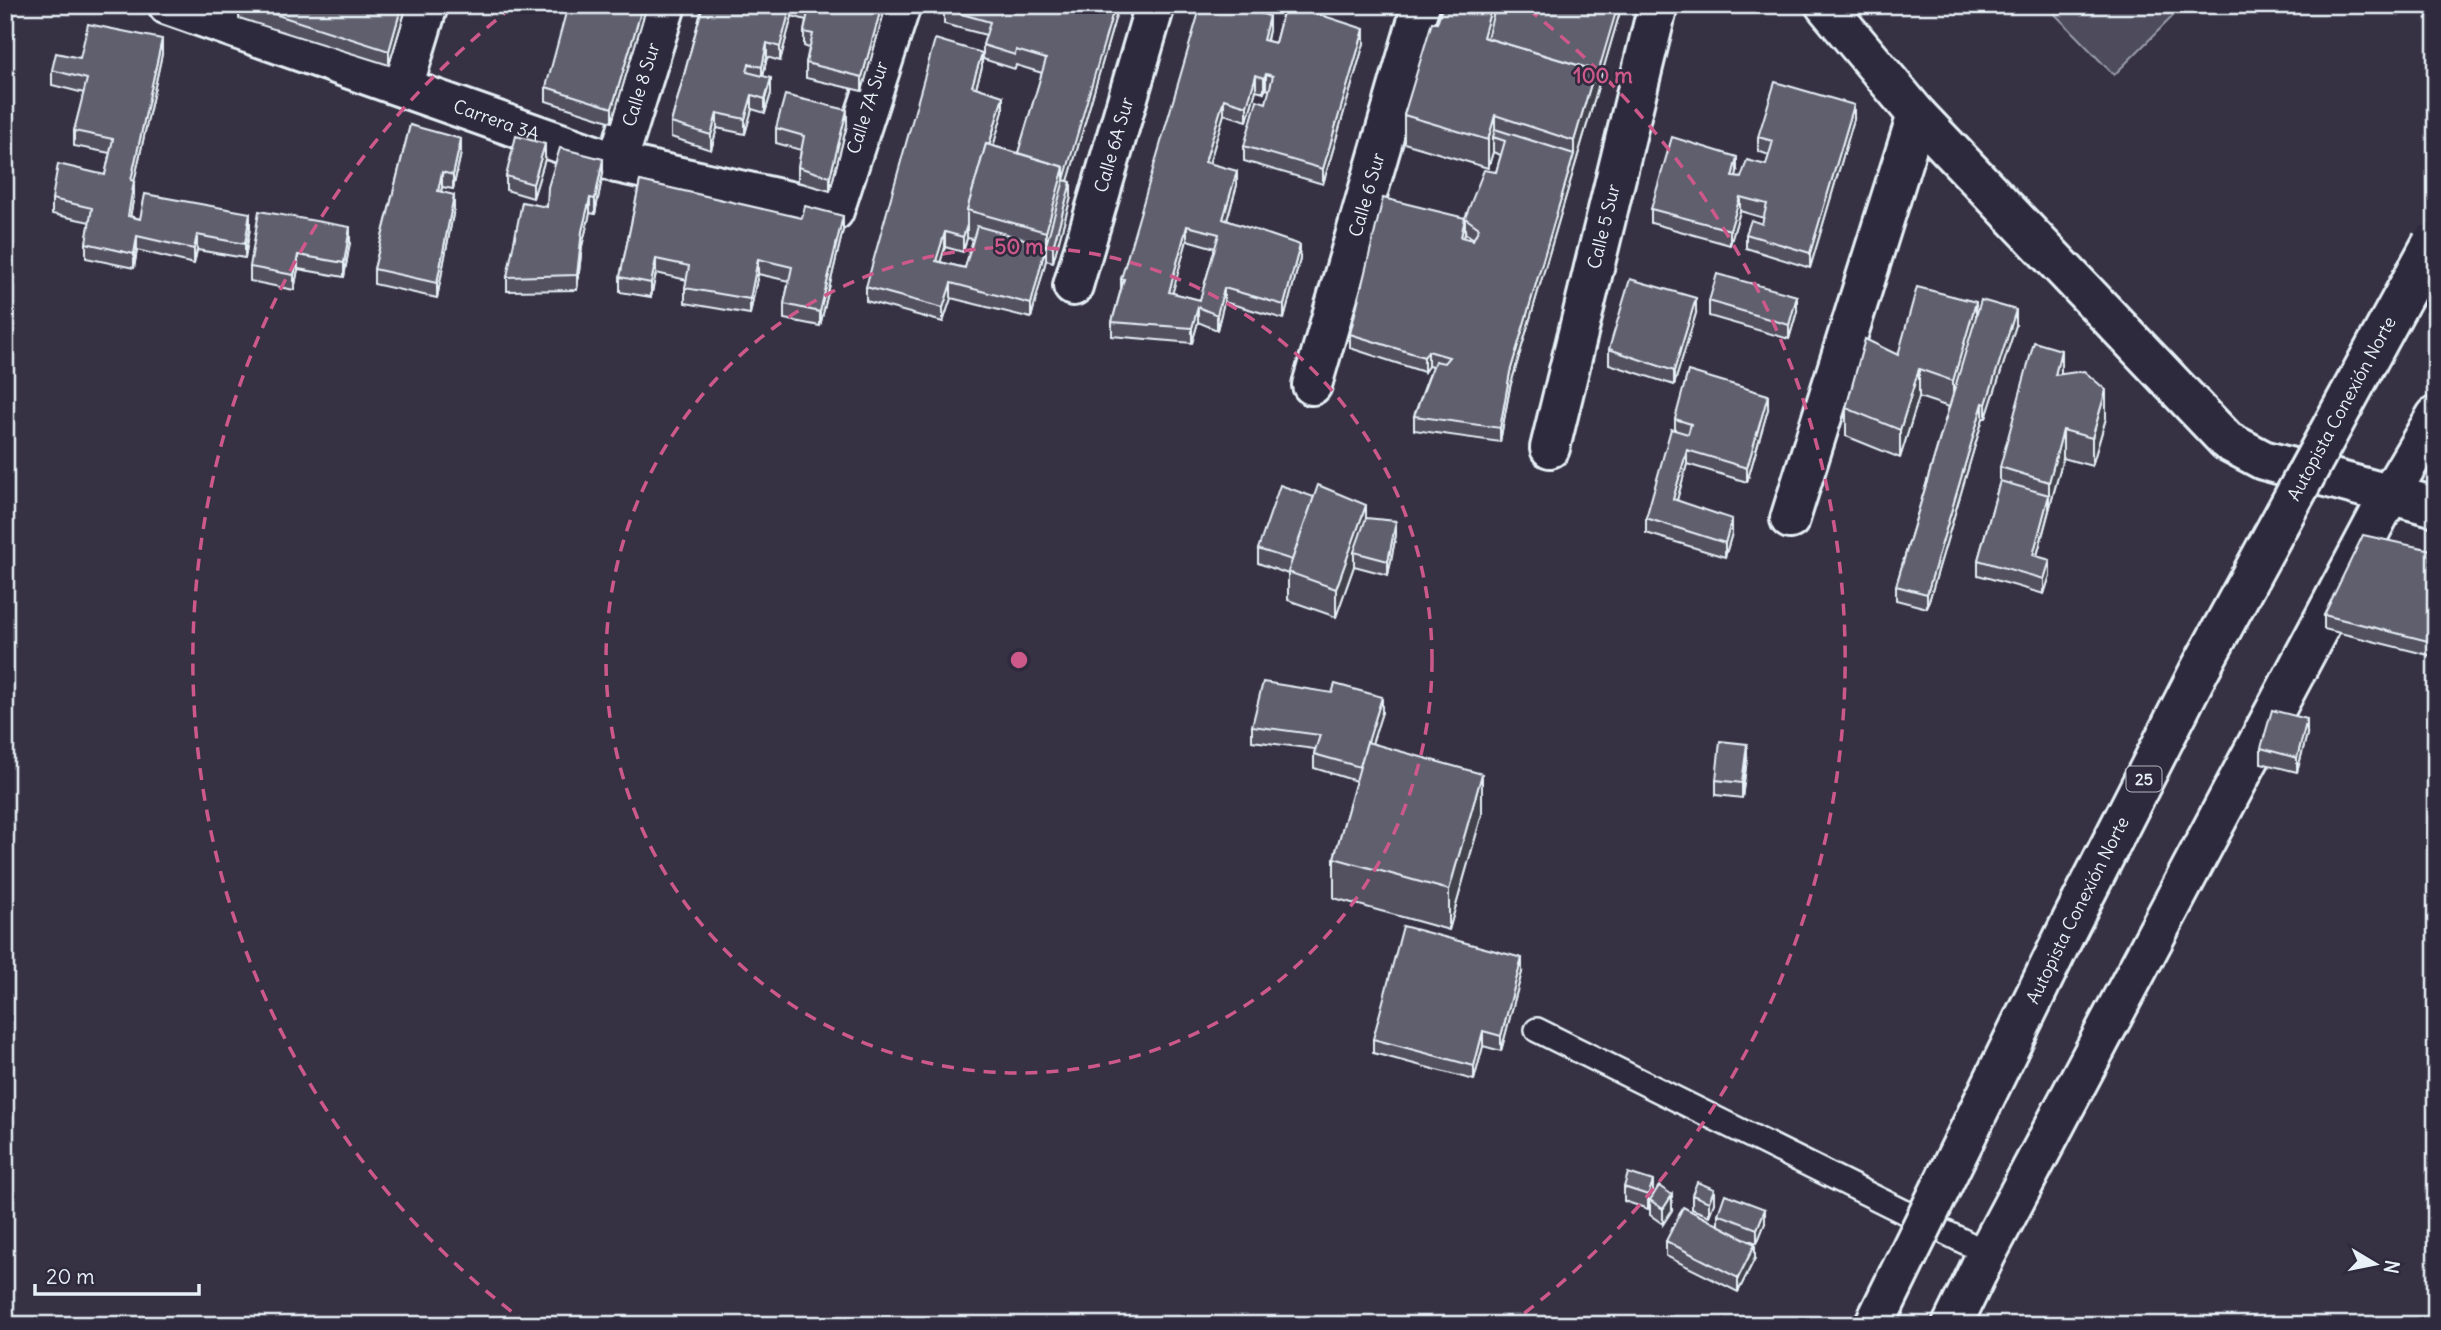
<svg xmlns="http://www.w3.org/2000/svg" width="2441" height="1330" font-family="Delius,sans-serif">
	<rect width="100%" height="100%" fill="#363244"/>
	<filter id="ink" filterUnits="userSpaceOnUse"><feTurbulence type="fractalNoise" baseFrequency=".0143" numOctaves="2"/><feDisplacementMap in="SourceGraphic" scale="14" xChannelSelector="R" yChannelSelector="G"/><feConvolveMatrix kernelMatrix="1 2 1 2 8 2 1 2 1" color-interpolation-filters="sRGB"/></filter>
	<g filter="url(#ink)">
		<path fill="#4d4b5c" stroke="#9a9eaa" stroke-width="2" d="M2046,5H2184L2114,75Z"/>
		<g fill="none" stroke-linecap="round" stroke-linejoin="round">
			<g stroke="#e8f1f8" stroke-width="28">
				<path id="lane" d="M1537,1030L1987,1253"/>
			</g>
			<g stroke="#e8f1f8" stroke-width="44">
				<g id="street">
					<path id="s1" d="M168,5L617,163L834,211L901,5"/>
					<path d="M1825,5L1917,115L2227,441L2263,460L2436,507"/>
					<path d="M403,87L428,5"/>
					<path id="s2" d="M617,163L666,5"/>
					<path id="s3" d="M1073,286L1155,5"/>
					<path id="s4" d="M1312,385L1422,5"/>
					<path id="s5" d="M1550,448L1658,5"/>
					<path d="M1790,519L1917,115"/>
					<path d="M1952,1325L1987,1253L2390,494L2436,416"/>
				</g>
			</g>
			<use href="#lane" stroke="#2f2a3d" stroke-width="23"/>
			<use href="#street" stroke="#2f2a3d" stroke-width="38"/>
			<g stroke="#e8f1f8" stroke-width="44" stroke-linecap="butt">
				<g id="highway-bridge">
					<path id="s6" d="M1874,1325L2067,930L2199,671L2432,243"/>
				</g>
			</g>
			<use href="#highway-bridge" stroke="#2f2a3d" stroke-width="38"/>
		</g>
		<g fill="#53515f" stroke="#e8f1f8" stroke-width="2" fill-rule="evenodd">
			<path d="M239,5H407L389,65L239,18Z"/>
			<path d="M647,5L612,122L546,101V87Z"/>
			<path d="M703,5H886L862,91L806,78V63L809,48L804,46V32L806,20L792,16L780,61L767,57L763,76L771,93L765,113L752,109L745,134L717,128L711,150L671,137V123Z"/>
			<path d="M945,5H1119L1068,181L1071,197L1053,262L1046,260L1031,318L951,298L943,322L866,301V287L982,67L976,87L1003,111L993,146L1018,153L1042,73L1016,65L1015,69L983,59V45L986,35L944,24V9ZM967,238L973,239L965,268L940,262L945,247L963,252Z"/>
			<path d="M1274,5H1290L1364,43L1323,184L1244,161V146L1266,103L1270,90L1266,89L1264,92L1256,90L1247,121L1224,114L1209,164L1237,185L1227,220L1300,259L1284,319L1224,302L1217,330L1198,322L1192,343L1112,336V322L1121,289V279L1255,11L1269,30L1267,41L1275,43L1284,8ZM1187,240L1215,248L1200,300L1172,293Z"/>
			<path d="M1441,5H1622L1510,387L1500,442L1414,430V416L1432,367L1428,366L1424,372L1350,348V334L1465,233L1464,238L1473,240L1474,239L1465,233V218L1496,172L1501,155L1493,152L1488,168L1404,143V115Z"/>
			<path d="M162,54L134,182V195L130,216L140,219L250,228L245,258L197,250L194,264L137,250L134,268L86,258V243L90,222L52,214V199L105,175L110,153L74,146V131L84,93L52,85V70L80,58Z"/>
			<path d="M1854,119L1810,268L1746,248V234L1762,224L1764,218L1740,211L1730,245L1651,223V209L1737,172L1735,177L1741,178L1766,165L1769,155L1758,151V137Z"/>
			<path d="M410,125L461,153L453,189L442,187L441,192L454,209L437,298L374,284V269Z"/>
			<path d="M847,125L830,191L798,182V167L801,150L776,143V128Z"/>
			<path d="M545,159L533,198L506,190V176Z"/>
			<path d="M603,173L595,214L590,213L582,246L577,290L507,291V277L547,207Z"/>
			<path d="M640,181L843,230L820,326L784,319V304L789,281L758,274L750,314L685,303V288L687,280L656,273L651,297L620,292V277Z"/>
			<path d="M350,242L344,277L298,269L294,290L250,281V267Z"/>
			<path d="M1709,301L1797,311L1789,339L1709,316Z"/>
			<path d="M1696,313L1674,385L1609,364V349Z"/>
			<path d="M1976,316L2016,325L1986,418H1983L1927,608L1896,600V586L1949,407L1919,397L1900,458L1846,436V408L1898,355Z"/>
			<path d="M2061,375L2106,418L2092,466L2063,458L2037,556L2050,575L2044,594L1978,575V560L2000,481V467Z"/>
			<path d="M1768,409L1747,482L1687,464L1677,500L1732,533L1725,557L1646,533V518L1675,431V419Z"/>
			<path d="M1366,518L1396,535L1388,575L1354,566L1336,617L1288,600V574L1258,563V549Z"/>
			<path d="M2436,551V657L2324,629V615Z"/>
			<path d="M1382,712L1372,743L1482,814L1449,930L1334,898V858L1356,781L1314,768V754L1315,749L1252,741V726Z"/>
			<path d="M2307,734L2297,772L2261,763V748Z"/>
			<path d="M1747,759L1742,798L1716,795V780Z"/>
			<path d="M1522,972L1501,1051L1483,1046L1474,1080L1373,1053V1039Z"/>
			<path d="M1624,1187L1653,1196L1672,1210L1663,1224L1650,1215V1204L1648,1209L1624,1201Z"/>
			<path d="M1692,1195L1714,1203L1709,1216L1692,1209Z"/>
			<path d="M1718,1214L1765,1223L1757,1243L1743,1238L1755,1258L1738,1292L1666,1256V1241L1718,1225Z"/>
		</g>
		<g fill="#43424d" stroke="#e8f1f8" stroke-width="2">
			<path d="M402,5H407L389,65V51Z"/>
			<path d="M643,5H647L612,122V108Z"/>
			<path d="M791,5H792V16L780,61V47Z"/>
			<path d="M882,5H886L862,91V77Z"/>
			<path d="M1115,5H1119L1064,195L1046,245V260L1031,318V304L1046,245V232L1064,167Z"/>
			<path d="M1252,5H1257L1251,24V10Z"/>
			<path d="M1492,5H1501L1487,52L1483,37Z"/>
			<path d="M1618,5H1622L1510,387L1500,442V428L1510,372L1574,154V141L1595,70Z"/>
			<path d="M1269,16V30L1263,54V40Z"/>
			<path d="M1364,29V43L1323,184V169Z"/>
			<path d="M162,39V54L134,182V195L128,230V216L131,180Z"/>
			<path d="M767,43V57L762,81V67Z"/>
			<path d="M982,53V67L972,101V86Z"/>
			<path d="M1266,74V89L1264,92V78Z"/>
			<path d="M1256,75V90L1247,121V106Z"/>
			<path d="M771,78V93L765,113V99Z"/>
			<path d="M752,95V109L745,134V119Z"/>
			<path d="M1003,96V111L975,212L971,211Z"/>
			<path d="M1224,99V114L1205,177V162Z"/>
			<path d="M1854,105V119L1810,268V253Z"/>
			<path d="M847,110V125L830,191V177Z"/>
			<path d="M717,113V128L711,150V135Z"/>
			<path d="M1495,115V138L1493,137V152L1488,168V140Z"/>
			<path d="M461,139V153L453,189V175Z"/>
			<path d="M545,144V159L533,198V184Z"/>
			<path d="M1737,157V172L1732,191V177Z"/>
			<path d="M603,159V173L595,214V199Z"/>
			<path d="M1237,171V185L1223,234V219Z"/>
			<path d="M442,172V187L438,205V191Z"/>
			<path d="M1071,182V197L1053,262V247Z"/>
			<path d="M454,195V209L437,298V283Z"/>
			<path d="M1740,197V211L1730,245V230Z"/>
			<path d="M590,198V213L582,246L577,290V275L582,231Z"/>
			<path d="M250,213V228L245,258V244Z"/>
			<path d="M843,216V230L820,326V312Z"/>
			<path d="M1465,218V233L1461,252V237Z"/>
			<path d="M967,225V238L963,252V237Z"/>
			<path d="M1187,226V240L1169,306V292Z"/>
			<path d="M350,227V242L344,277V263Z"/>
			<path d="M945,232V247L936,276V261Z"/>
			<path d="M197,235V250L194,264V249Z"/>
			<path d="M137,236V250L134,268V254Z"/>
			<path d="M1300,245V259L1284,319V305Z"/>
			<path d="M298,255V269L294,290V275Z"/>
			<path d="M656,259V273L651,297V283Z"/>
			<path d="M758,259V274L750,314V299Z"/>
			<path d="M951,283V298L943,322V308Z"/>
			<path d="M1224,288V302L1217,330V315Z"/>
			<path d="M1797,296V311L1789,339V325Z"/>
			<path d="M1696,298V313L1674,385V371Z"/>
			<path d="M1976,302V330L1953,409V381Z"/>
			<path d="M1198,307V322L1192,343V328Z"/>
			<path d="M2016,310V325L1986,418V404Z"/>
			<path d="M2061,350V378L2055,375Z"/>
			<path d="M1428,351V366L1424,372V357Z"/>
			<path d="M1919,369V397L1900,458V430Z"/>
			<path d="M2106,390V418L2092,466V438Z"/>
			<path d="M1768,395V409L1747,482V468Z"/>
			<path d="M1983,403V418L1927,608V594Z"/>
			<path d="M2063,430V458L2049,510V482Z"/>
			<path d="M1687,450V464L1673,514V499Z"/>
			<path d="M2049,495V510L2033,570V555Z"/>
			<path d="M1366,505V533L1354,552V566L1336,617V589Z"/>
			<path d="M1732,519V533L1725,557V543Z"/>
			<path d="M1396,521V535L1388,575V561Z"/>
			<path d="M2050,560V575L2044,594V579Z"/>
			<path d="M1382,697V712L1360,782V767Z"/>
			<path d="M2307,719V734L2297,772V758Z"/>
			<path d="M1747,744V759L1742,798V783Z"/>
			<path d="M1482,774V814L1449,930V890Z"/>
			<path d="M1522,958V972L1501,1051V1036Z"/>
			<path d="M1483,1031V1046L1474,1080V1066Z"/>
			<path d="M1653,1181V1196L1650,1200L1648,1209V1195Z"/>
			<path d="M1714,1189V1203L1709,1216V1202Z"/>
			<path d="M1672,1195V1210L1663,1224V1209Z"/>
			<path d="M1765,1209V1223L1757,1243V1229Z"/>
			<path d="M1755,1244V1258L1738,1292V1278Z"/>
		</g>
		<g fill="#605e6e" stroke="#e8f1f8" stroke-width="2" fill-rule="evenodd">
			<path d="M246,5H402L389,51Z"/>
			<path d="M568,5H643L612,108L546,87Z"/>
			<path d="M703,5H791L780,47L767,43L762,67L749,64L747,72L771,78L765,99L752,95L745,119L717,113L711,135L671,123Z"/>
			<path d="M804,5H882L862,77L806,63L813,34L804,32L809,7Z"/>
			<path d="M945,5H1115L1064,180V167L1018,153L1046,59L1016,50L1015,55L983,45L990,22L944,9Z"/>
			<path d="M1201,5H1252L1251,10L1269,16L1263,40L1275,43L1285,5H1290L1364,29L1323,169L1244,146L1257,100L1266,103L1273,76L1266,74L1264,78L1256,75L1247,106L1224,99L1205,162L1237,171L1223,219L1300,245L1284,305L1224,288L1217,315L1198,307L1192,328L1112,322L1124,279H1121ZM1187,226L1219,234L1200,300L1169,292Z"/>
			<path d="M1441,5H1443L1437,23H1435Z"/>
			<path d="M1443,5H1492L1483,37L1595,70L1574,141L1495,115L1488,140L1404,115L1432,22L1437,23Z"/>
			<path d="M1496,5H1618L1595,83V70L1487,38Z"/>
			<path d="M88,24L162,39L131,180L134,181L128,216L140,219L145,194L250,213L245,244L197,235L194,249L137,236L134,254L86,243L92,208L52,199L58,164L105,175L113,139L74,131L87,79L52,70L56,53L80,58Z"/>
			<path d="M935,39L982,53L972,86L1003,96L989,145L986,144L967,210V225L963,237L945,232L936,261L965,268L977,226L1046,245L1031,304L951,283L943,308L866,287Z"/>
			<path d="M1775,82L1854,105L1810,253L1746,234L1751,220L1762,224L1767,204L1740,197L1730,230L1651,209L1672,137L1737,157L1732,177L1741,178L1747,160L1766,165L1773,141L1758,137Z"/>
			<path d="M785,95L847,110L830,177L798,167L804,136L776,128Z"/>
			<path d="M410,125L461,139L453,175L442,172L438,191L454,195L437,283L374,269Z"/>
			<path d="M1495,129L1574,154L1510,372L1500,428L1414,416L1435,361L1444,363L1449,357L1428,351L1424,357L1350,334L1383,198L1465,218L1461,237L1473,240L1479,228L1465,218L1484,170L1496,172L1505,141L1493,137Z"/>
			<path d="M516,136L545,144L533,184L506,176Z"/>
			<path d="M986,144L1064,167L1046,232L967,210Z"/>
			<path d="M560,148L603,159L595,199L590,198L582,231L577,275L507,277L522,202L547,207L548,187Z"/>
			<path d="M1064,180L1071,182L1053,247L1046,245Z"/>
			<path d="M640,181L802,218L805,206L843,216L820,312L784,304L792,267L758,259L750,299L685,288L689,266L656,259L651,283L620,277Z"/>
			<path d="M259,211L350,227L344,263L298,255L294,275L250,267Z"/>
			<path d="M1717,274L1797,296L1789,325L1709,301Z"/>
			<path d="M1630,279L1696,298L1674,371L1609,349Z"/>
			<path d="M1917,287L1976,302L1953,381L1919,369L1900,430L1846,408L1865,339L1898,355Z"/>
			<path d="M1981,300L2016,310L1986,404L1983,403L1927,594L1896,586Z"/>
			<path d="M2034,342L2061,350L2055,375L2084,371L2106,390L2092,438L2063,430L2049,482L2000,467Z"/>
			<path d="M1688,371L1768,395L1747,468L1687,450L1673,499L1732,519L1725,543L1646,518L1671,429L1688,434L1691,424L1675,419Z"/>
			<path d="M2000,481L2049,495L2033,555L2050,560L2044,579L1978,560Z"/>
			<path d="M1280,485L1314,497L1292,560L1258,549Z"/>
			<path d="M1318,485L1366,505L1336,589L1288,572Z"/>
			<path d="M1366,518L1396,521L1388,561L1354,552Z"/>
			<path d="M2363,535L2436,551L2434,567H2436V643L2324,615Z"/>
			<path d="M1263,682L1332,693L1335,684L1382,697L1368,742H1367L1360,767L1314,754L1320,735L1252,726Z"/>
			<path d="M2272,710L2307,719L2297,758L2261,748Z"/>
			<path d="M1720,741L1747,744L1742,783L1716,780Z"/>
			<path d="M1367,742L1482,774L1449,890L1334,858Z"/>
			<path d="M1403,926L1522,958L1501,1036L1483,1031L1474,1066L1373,1039Z"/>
			<path d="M1628,1173L1653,1181L1648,1195L1624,1187Z"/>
			<path d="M1697,1182L1714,1189L1709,1202L1692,1195Z"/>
			<path d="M1659,1186L1672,1195L1663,1209L1650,1200Z"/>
			<path d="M1725,1194L1765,1209L1757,1229L1718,1214Z"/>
			<path d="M1683,1207L1755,1244L1738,1278L1666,1241Z"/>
		</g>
	</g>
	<g fill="none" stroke="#cd598a" stroke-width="3.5" stroke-dasharray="12 9">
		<circle cx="1019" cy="660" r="413"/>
		<path d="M528 1324A826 826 0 0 1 510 9M1528 9A826 826 0 0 1 1510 1324"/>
	</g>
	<g text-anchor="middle" stroke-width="5" stroke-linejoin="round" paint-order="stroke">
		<rect fill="#2f2a3d" stroke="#b0b5c0" stroke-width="2" x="2126.5" y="766.5" width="35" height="25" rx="5"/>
		<g font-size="16" font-weight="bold" fill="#e8f1f8">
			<text x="2144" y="785">25</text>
		</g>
		<g font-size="18" fill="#e8f1f8" stroke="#2f2a3d">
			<text dy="6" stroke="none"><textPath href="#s2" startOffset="82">Calle 8 Sur</textPath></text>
			<text dy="6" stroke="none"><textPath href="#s1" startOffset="807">Calle 7A Sur</textPath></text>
			<text dy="6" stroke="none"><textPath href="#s1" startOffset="348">Carrera 3A</textPath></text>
			<text dy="6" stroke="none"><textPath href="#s3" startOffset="147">Calle 6A Sur</textPath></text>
			<text dy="6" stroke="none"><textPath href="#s4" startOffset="198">Calle 6 Sur</textPath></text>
			<text dy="6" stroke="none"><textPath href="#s5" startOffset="228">Calle 5 Sur</textPath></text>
			<text dy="6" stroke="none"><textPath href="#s6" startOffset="1029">Autopista Conexión Norte</textPath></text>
			<text dy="6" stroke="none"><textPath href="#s6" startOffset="462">Autopista Conexión Norte</textPath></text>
		</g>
	</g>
	<circle cx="1019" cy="660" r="10" fill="#cd598a" stroke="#2f2a3d" stroke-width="3.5"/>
	<g font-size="21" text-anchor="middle" font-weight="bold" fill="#cd598a" stroke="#2f2a3d" stroke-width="5" stroke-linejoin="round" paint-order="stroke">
		<text x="1603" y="83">100 m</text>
		<text x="1019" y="254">50 m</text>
	</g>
	<rect width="2441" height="1330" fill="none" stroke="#2f2a3d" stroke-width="28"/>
	<rect x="14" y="14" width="2413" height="1302" fill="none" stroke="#e8f1f8" stroke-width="2.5" filter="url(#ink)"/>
	<g transform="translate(2375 1264) rotate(100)" stroke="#2f2a3d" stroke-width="5" paint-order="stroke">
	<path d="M0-5L12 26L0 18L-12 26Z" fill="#e8f1f8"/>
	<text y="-10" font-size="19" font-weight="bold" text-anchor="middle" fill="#e8f1f8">N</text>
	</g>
	<path d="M35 1284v10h164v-10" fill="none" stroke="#e8f1f8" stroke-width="3.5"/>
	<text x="46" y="1284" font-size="21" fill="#e8f1f8" stroke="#2f2a3d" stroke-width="5" paint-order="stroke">20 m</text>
</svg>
